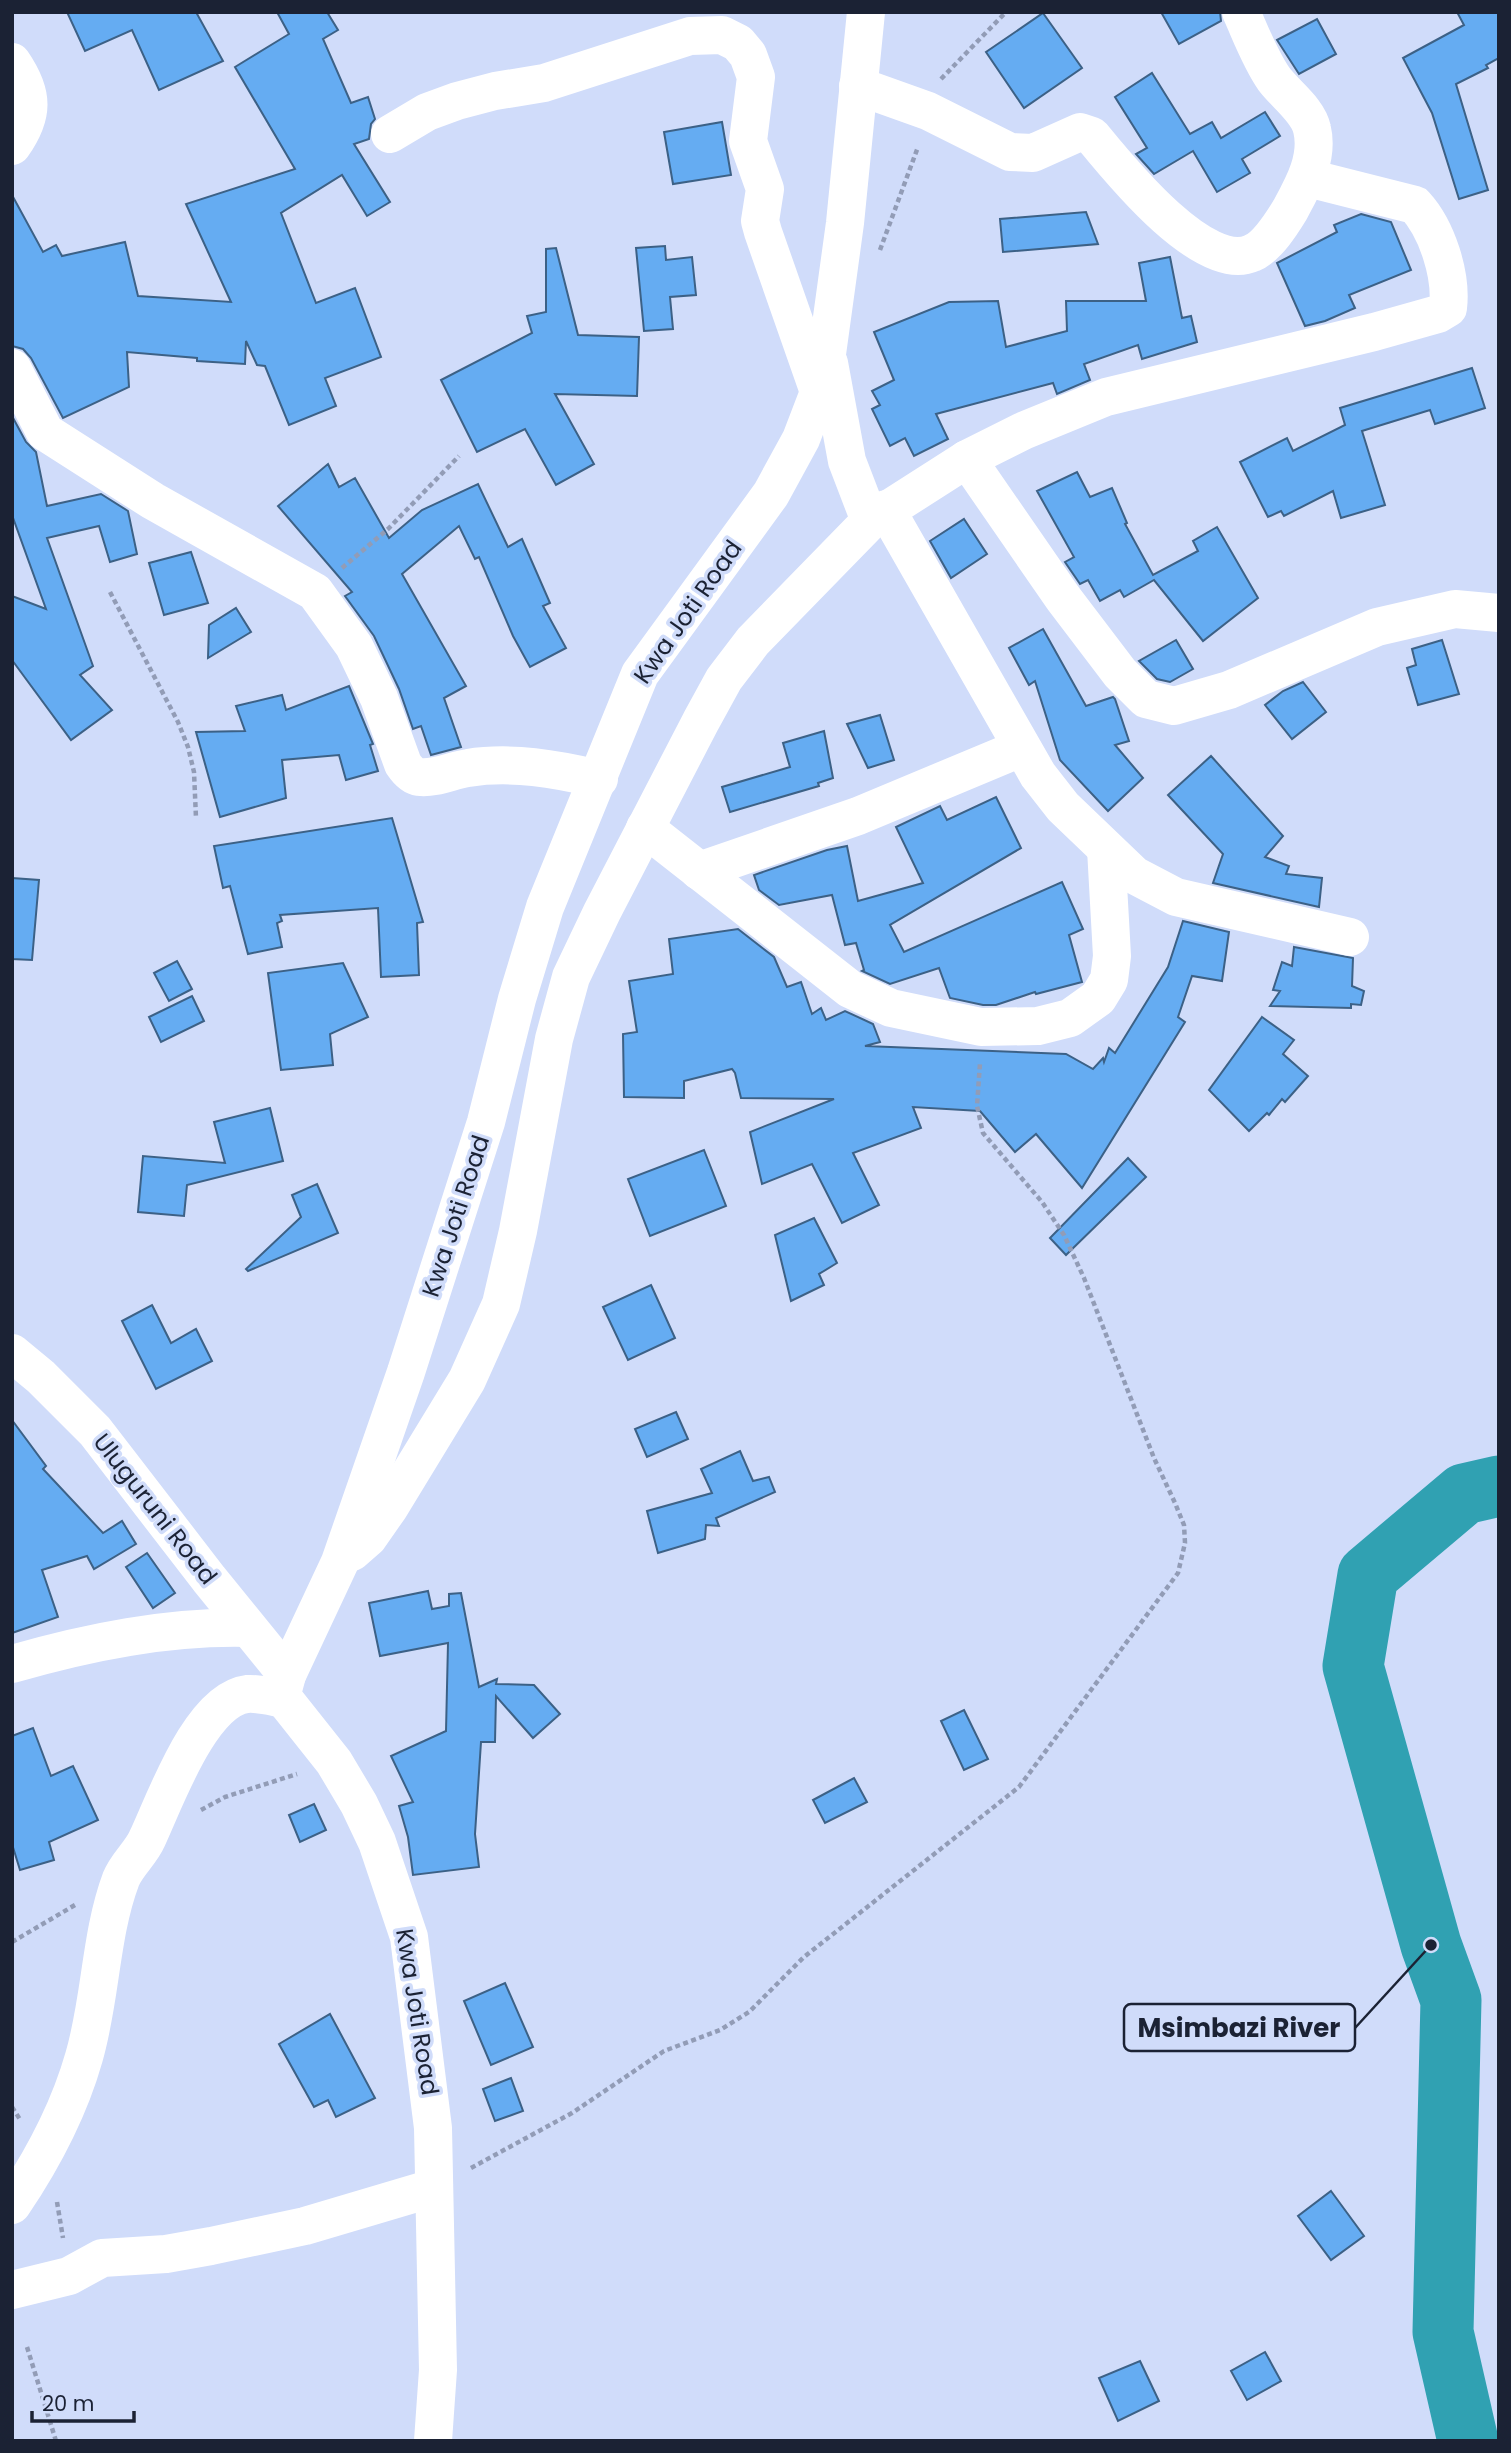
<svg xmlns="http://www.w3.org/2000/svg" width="1511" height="2453" font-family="Poppins,sans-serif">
	<rect width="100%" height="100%" fill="#d0dcfa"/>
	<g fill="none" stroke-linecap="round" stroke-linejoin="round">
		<path stroke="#30a1b2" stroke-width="61" d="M1468,2441L1443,2332L1451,2000L1431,1945L1353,1666L1368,1575L1464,1494L1499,1486"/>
	</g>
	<g fill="#65acf2" stroke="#3c6186" stroke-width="2">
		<path d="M67,12H196L223,61L159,90L132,30L85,51Z"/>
		<path d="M277,12H327L338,30L323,39L351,103L368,97L375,119L371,124L369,139L354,144L390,202L367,216L342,175L281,213L316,303L355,288L381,357L325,378L336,406L289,425L265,366L257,365L246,341L245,364L197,361V358L127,352L129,387L63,418L31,358L23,349L12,346V195L43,252L56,245L62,256L125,242L138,296L231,302L186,204L295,169L235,67L289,34Z"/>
		<path d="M1161,12H1220L1221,21L1179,44Z"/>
		<path d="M1457,12H1499V58L1486,65L1488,68L1456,84L1488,190L1459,199L1432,113L1403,58L1464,25Z"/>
		<path d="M1043,13L1082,68L1024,108L986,52Z"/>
		<path d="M1317,19L1336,54L1299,74L1277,40Z"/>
		<path d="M1152,73L1190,134L1212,122L1221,138L1265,112L1280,136L1242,159L1250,173L1217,192L1193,151L1154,174L1136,154L1147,148L1115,97Z"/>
		<path d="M722,122L731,175L673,184L664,132Z"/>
		<path d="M1086,212L1098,244L1003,252L1000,219Z"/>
		<path d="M1361,214L1391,222L1411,270L1349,295L1355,308L1325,321L1305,326L1277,263L1337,232L1334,225Z"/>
		<path d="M665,246L666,260L692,257L696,295L670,297L673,329L644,331L636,248Z"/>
		<path d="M556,248L578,335L639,337L637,396L555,394L594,464L556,485L525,429L477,452L441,380L532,333L527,316L546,312V249Z"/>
		<path d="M1170,257L1182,318L1191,316L1197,342L1142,359L1138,345L1084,364L1090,380L1057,394L1053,383L936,414L948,439L914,456L905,438L890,446L872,409L880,405L872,391L894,380L874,332L949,302L998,301L1006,347L1067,331L1066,301H1146L1139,263Z"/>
		<path d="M1472,368L1485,408L1435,424L1430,410L1362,431L1385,505L1341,518L1333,491L1284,516L1281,511L1268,517L1240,462L1287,438L1293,451L1345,425L1340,408Z"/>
		<path d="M12,416L26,442L36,452L47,506L101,494L128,511L137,554L110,562L99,526L47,538L93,666L80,675L112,710L71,740L12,660V596L46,609L12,515Z"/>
		<path d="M328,464L339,487L355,478L389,538L422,510L478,484L508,547L522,539L550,603L543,606L566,648L530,667L513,636L479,557L475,559L459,526L402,574L466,686L444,698L461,747L431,755L421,726L413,729L399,689L374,636L345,596L352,592L278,506Z"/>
		<path d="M1077,472L1090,497L1112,488L1127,523L1125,524L1153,575L1198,551L1193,541L1217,527L1258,598L1203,641L1154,580L1124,597L1120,590L1100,601L1088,580L1080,584L1065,562L1074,557L1037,491Z"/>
		<path d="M964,519L987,554L951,578L930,541Z"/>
		<path d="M191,552L208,603L164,615L149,563Z"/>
		<path d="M236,608L251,632L208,658L209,625Z"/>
		<path d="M1043,629L1086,706L1113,697L1115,699L1129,741L1115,745L1143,778L1108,811L1060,760L1035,681L1029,685L1009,648Z"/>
		<path d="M1176,640L1193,669L1170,682L1157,679L1139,661Z"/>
		<path d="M1442,640L1459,694L1418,705L1407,668L1416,665L1412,649Z"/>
		<path d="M1303,682L1326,712L1292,739L1265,705L1283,691Z"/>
		<path d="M349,686L373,744L370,745L378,771L346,780L339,755L282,760L286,798L220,817L196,732L245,731L236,706L282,695L286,710Z"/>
		<path d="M880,715L894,760L868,768L847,724Z"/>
		<path d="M824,731L833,778L818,783L819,786L730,812L722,787L790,767L783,743Z"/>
		<path d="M1211,756L1283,836L1265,857L1289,866L1286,874L1322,878L1319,907L1213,883L1223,854L1168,795Z"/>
		<path d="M996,797L1021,848L890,925L904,952L1062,882L1083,929L1069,935L1082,982L1036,994L1035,992L996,1005H983L950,998L939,968L890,984L862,971L864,970L856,943L845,945L832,895L779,905L759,890L754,875L827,850L847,846L858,901L923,883L896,827L940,806L947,820Z"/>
		<path d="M392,818L423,922L417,923L419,975L381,977L378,908L280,915L282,921L277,923L282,947L248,954L230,886L223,888L214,846Z"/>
		<path d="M12,878L39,880L32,960L12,959Z"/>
		<path d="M1183,921L1229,932L1222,981L1192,976L1178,1017L1185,1022L1082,1188L1036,1134L1015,1152L980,1111L913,1107L921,1128L853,1153L879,1205L842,1223L812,1164L762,1184L750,1132L834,1099L741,1098L735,1073L732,1069L684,1081V1098L624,1097L623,1034L637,1032L629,981L673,974L669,939L738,929L774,957L787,987L801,982L812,1014L821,1008L826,1020L845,1011L873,1024L880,1042L865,1046L1066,1054L1093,1069L1103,1058L1104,1062L1109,1048L1115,1053L1168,967Z"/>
		<path d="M1294,947L1353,958L1352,986L1364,991L1361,1005L1351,1004V1008L1270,1006L1280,991L1273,990L1282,962L1292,966Z"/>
		<path d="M177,961L192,989L169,1001L154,973Z"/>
		<path d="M343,963L368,1017L330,1034L333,1065L281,1070L268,973Z"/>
		<path d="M192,996L204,1021L161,1042L149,1017Z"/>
		<path d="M1262,1017L1294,1040L1283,1054L1308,1076L1285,1102L1282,1099L1269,1115L1267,1113L1249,1131L1209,1090Z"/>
		<path d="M270,1108L283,1161L187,1185L184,1216L138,1212L143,1156L225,1163L214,1122Z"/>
		<path d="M704,1150L726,1206L650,1236L628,1179Z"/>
		<path d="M1128,1158L1146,1177L1066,1255L1050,1238Z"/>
		<path d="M317,1184L338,1233L248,1271L246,1269L301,1217L292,1195Z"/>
		<path d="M814,1218L837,1263L819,1274L824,1285L791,1301L775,1235Z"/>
		<path d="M651,1285L675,1338L628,1360L603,1307Z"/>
		<path d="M152,1305L171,1343L196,1329L212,1361L156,1389L122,1321Z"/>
		<path d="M676,1412L688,1439L647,1457L635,1429Z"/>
		<path d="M12,1420L46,1466L43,1469L103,1533L122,1521L136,1544L94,1569L87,1556L42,1570L58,1617L12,1633Z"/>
		<path d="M740,1451L753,1481L769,1477L775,1492L716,1518L719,1526L706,1525L705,1539L658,1553L647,1511L712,1493L701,1469Z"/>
		<path d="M147,1553L175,1593L153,1608L126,1567Z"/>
		<path d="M428,1591L432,1609L449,1606V1594L461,1593L479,1687L497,1679L496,1684L534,1685L560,1714L533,1738L496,1696L495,1742H481L475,1834L479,1867L413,1875L408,1837L399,1806L413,1802L391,1756L446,1731L448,1643L380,1656L369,1603Z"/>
		<path d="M964,1710L988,1759L964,1770L941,1721Z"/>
		<path d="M33,1728L51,1776L73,1766L98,1820L49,1842L54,1860L20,1870L12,1844V1736Z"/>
		<path d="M854,1778L867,1802L825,1823L813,1800Z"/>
		<path d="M314,1804L326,1830L300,1842L289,1815Z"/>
		<path d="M505,1983L533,2047L491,2065L464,2001Z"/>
		<path d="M330,2014L375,2098L336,2117L328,2100L314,2107L279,2044Z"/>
		<path d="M511,2078L523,2111L495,2121L483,2089Z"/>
		<path d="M1331,2191L1364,2236L1331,2260L1298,2216Z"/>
		<path d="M1265,2352L1281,2381L1247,2400L1231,2371Z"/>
		<path d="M1140,2361L1159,2401L1118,2421L1099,2378Z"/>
	</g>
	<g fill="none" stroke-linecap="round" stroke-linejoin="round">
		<g stroke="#929cb6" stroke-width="4.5" stroke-dasharray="5 3.5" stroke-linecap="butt">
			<path d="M941,79L1006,12"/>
			<path d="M880,250L918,147"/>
			<path d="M342,568L388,529L459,456"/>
			<path d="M110,592L178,722L188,747L194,772L196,818"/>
			<path d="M201,1810L225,1797L297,1774"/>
			<path d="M12,1942L75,1905"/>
			<path d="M12,2107L21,2121"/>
			<path d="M471,2168L572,2113L664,2051L720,2030L749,2012L804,1957L1019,1787L1178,1573L1185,1543L1184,1525L1175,1503L1154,1458L1084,1278L1064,1235L1042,1202L983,1133L977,1106L980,1063"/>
			<path d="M57,2202L63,2238"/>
			<path d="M27,2347L56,2441"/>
		</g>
		<g stroke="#fff" stroke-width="38">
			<path d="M12,62C34,94 34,115 12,146"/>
			<path d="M858,86L928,111L1010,152L1033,153L1080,132L1092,136C1119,169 1204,275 1252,253C1267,247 1282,223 1290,210C1303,186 1319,158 1312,129C1308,110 1286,95 1274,79C1260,59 1251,34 1241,12"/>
			<path d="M390,134L427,112L457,101L495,91L544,83L690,36L722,35L738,43L748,55L756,77L748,141L765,189L760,221L763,232L819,392"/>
			<path d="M829,363L847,461L870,521"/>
			<path d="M12,368L45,432L153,501L315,592L354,646L379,698L403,764C407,770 412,776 419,777C435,779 453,770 468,768C512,761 556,769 599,779"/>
			<path d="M967,459L1063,598L1120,673L1146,699L1174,706L1229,690L1377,627L1455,609L1499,613"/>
			<path d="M886,509L1038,775L1063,807L1134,875L1176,897L1350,937"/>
			<path d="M645,828L850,989L891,1008L981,1027L1038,1026L1070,1018L1098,998L1109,980L1112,956L1106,849"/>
			<path d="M699,871L858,816L1021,748"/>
			<path d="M12,1353L41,1377L95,1431L209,1579L287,1675"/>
			<path d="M352,1552L368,1538L389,1508L467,1380L501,1304L518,1231L554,1039L571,977L602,912L701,721L724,679L753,641L870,521L967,459L1023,431L1106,397L1374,332L1438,314L1448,308C1452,275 1437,229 1415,205L1308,178"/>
			<path d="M12,1664C89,1642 168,1626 248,1628"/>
			<path d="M12,2205C43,2159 69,2110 84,2057C101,1999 100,1935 121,1879C127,1864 141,1853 147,1839C165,1801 200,1700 247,1694C259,1693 273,1697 284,1699"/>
			<path d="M12,2290L69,2276L102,2258L166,2254L211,2246L305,2226L433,2188"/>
			<path d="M433,2441L438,2370L433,2128L409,1937L377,1842L359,1804L334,1762L284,1699L283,1690L287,1675L340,1562L406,1372L486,1122L517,999L545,907L640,674L771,494L801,439L819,392L827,354L845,223L866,12"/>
		</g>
	</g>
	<g text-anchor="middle" stroke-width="7" stroke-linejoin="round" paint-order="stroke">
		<g font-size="24" fill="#1b2234" stroke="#d0dcfa">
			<text transform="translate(688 612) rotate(-55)" y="8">Kwa Joti Road</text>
			<text transform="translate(456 1216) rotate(-72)" y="8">Kwa Joti Road</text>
			<text transform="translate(155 1509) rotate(52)" y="8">Uluguruni Road</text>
			<text transform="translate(417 2012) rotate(81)" y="8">Kwa Joti Road</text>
		</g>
	</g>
	<path fill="none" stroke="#1b2234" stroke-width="2.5" d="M1431 1945L1355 2028"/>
	<circle fill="#1b2234" stroke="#d0dcfa" stroke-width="2.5" cx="1431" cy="1945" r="7"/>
	<rect fill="#d0dcfa" stroke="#1b2234" stroke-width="2.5" x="1124" y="2004" width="231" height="47" rx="7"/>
	<g font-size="26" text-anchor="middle" font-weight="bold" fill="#1b2234">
		<text x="1239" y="2037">Msimbazi River</text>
	</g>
	<rect width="1511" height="2453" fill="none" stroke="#1b2234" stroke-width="28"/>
	<path d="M32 2411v10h102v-10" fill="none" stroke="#1b2234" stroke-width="3.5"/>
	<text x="42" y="2411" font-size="21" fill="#1b2234" stroke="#d0dcfa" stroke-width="5" paint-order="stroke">20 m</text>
</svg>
